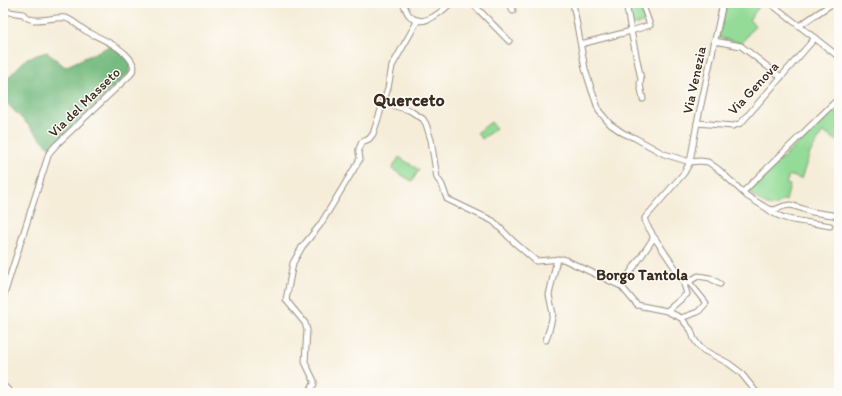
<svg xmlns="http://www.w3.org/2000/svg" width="842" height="396" font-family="Itim,sans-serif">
	<rect width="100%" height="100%" fill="#fdfcf7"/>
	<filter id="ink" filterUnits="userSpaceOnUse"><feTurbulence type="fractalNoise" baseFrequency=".025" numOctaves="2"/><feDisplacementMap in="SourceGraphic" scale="8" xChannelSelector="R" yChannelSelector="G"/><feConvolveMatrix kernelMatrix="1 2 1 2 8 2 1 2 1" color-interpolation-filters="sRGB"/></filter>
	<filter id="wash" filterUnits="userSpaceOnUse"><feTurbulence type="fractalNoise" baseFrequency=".012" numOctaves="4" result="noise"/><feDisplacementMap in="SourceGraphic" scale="16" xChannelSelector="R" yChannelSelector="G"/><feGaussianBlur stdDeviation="0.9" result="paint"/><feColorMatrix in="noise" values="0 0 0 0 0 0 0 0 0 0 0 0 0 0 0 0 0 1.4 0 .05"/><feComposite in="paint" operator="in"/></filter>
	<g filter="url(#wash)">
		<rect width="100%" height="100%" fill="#f6edd9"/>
		<g fill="#93db96" stroke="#67825a">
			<path d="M627,3H638L646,22L630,26Z"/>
			<path d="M727,3H762L749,20L755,25L742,43L719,38Z"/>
			<path d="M834,109L839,115V142L823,132L810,153L801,179L789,175L786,184L790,185L786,201L783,200C773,213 762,202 752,195L750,192L752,187Z"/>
			<path d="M491,122L496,128L482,139L477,133Z"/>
			<path d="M399,157L419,170L412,181L392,169Z"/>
		</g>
		<path fill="#76bb7f" stroke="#58724e" d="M110,46L129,59L132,65L129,73L50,148L3,99V83L27,58L47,52L65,67Z"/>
	</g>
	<g filter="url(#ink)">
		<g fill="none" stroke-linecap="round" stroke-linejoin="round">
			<g stroke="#988c7c" stroke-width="7">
				<g id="street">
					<path d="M403,3C405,6 406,12 409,15C422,30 441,12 451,3"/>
					<path d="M472,3L509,41"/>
					<path d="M510,3L513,11"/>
					<path d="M573,3L585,69L591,88L599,111L610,124L623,133L635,138L664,154L690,162L700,161L708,162L718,169L747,196L768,209L774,210L784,206L791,205L812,212L839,216"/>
					<path d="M626,3L631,31L650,25L642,3"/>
					<path d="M770,3L839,57"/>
					<path d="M3,11L23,14C32,26 52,16 65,18C72,19 79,27 86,31C101,39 129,49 134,67L131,74L56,145L49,153L3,298"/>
					<path d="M799,26L833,3"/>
					<path d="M714,41L741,46L781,77"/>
					<path d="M581,44L631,31L641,79L640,84L643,99"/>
					<path d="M384,103L409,110L423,119L426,124L431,140L437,178L442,185L447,199L493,221L514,242L536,261L563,259L621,286L637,305L667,311L681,318L691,330L694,339L699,346L703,350L728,363L740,372L757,393"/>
					<path d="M697,123L733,126L741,123L815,38"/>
					<path d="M743,192L839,98"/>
					<path d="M769,210C786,223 809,221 830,226"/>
					<path d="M654,237L682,278L687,294L667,311"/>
					<path d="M687,283L698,276L710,278L720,284"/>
					<path d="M621,286L653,239C654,231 644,226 645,218L684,173L690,162L697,123L723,3"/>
					<path d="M681,318L698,312L706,303L689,282"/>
					<path d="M546,340L550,327L553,314L549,295L557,259"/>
					<path d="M3,385L11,393"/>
					<path d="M308,393L314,384V381L305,362L307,330L305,323L286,300L293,263L302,247L320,225L360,159C359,149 357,152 362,142L369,139L373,134L388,88L392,66L418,20"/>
				</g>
			</g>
			<use href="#street" stroke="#fff" stroke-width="5"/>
		</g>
	</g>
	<g text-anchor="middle" stroke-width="3" stroke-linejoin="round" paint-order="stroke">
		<g font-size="14" fill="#3b2a1e" stroke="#fdfcf7">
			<text transform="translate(694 80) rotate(-78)" y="5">Via Venezia</text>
			<text transform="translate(753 88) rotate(-47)" y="5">Via Genova</text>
			<text transform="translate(84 102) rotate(-44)" y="5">Via del Masseto</text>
		</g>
		<g font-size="15" font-weight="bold" fill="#3b2a1e" stroke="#fdfcf7">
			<text x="642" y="280">Borgo Tantola</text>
		</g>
		<g font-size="18" font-weight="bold" fill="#3b2a1e" stroke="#fdfcf7">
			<text x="409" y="106">Querceto</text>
		</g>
	</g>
	<rect width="842" height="396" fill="none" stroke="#fdfcf7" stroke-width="16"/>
</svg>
